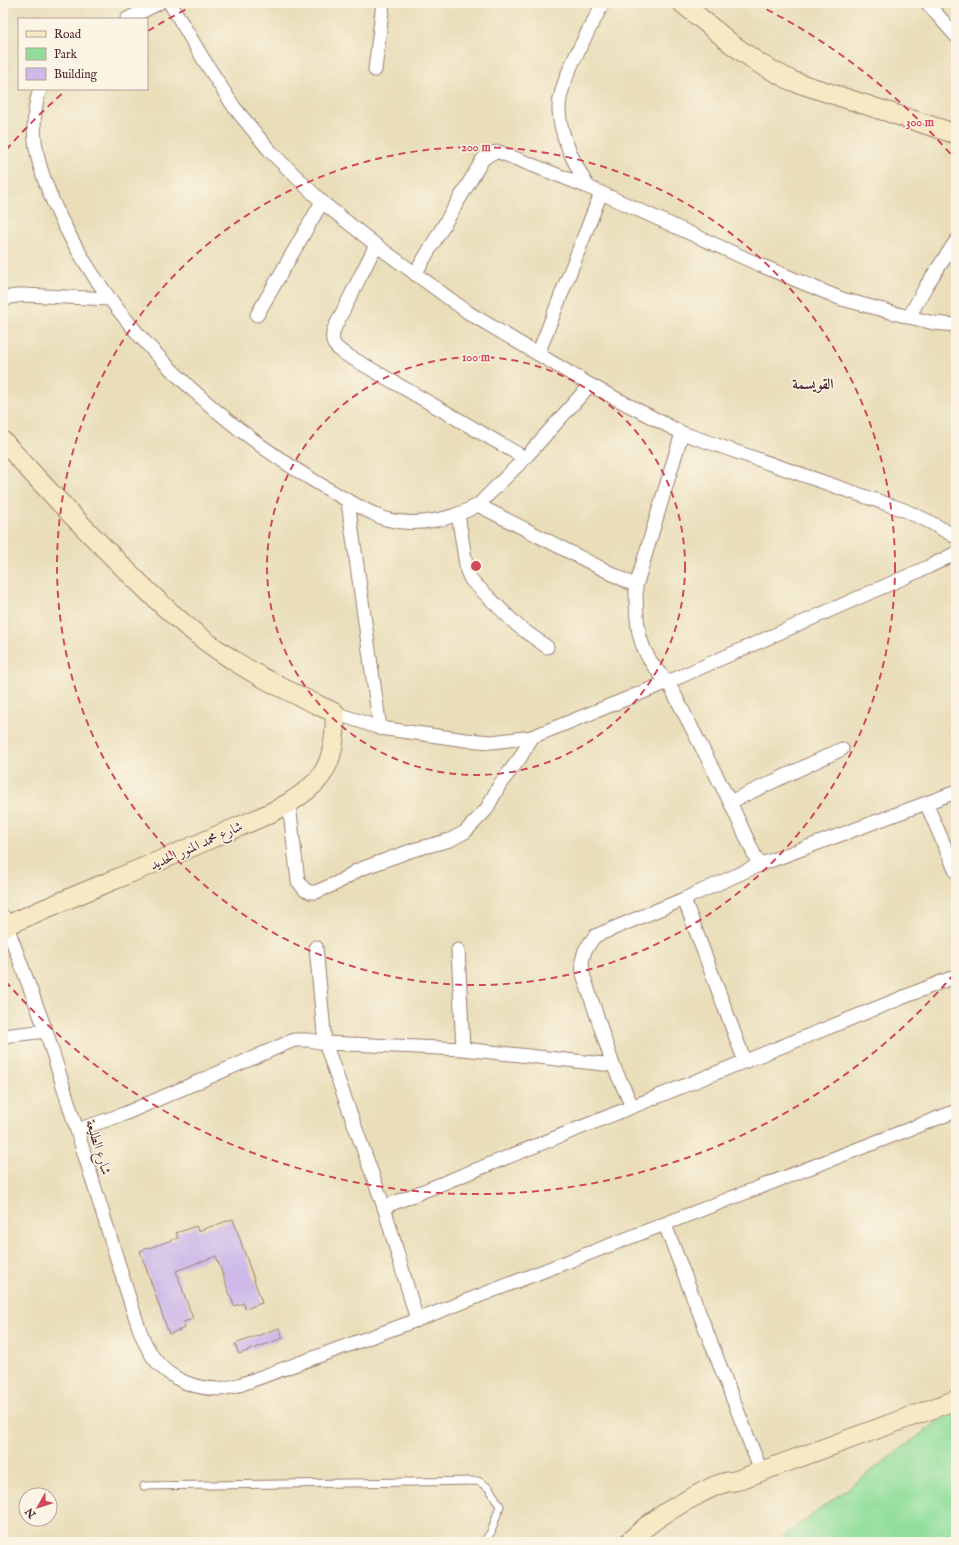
<svg xmlns="http://www.w3.org/2000/svg" width="959" height="1545" font-family="'IM FELL English',Amiri,serif">
	<rect width="100%" height="100%" fill="#fcf5e5"/>
	<filter id="ink" filterUnits="userSpaceOnUse"><feTurbulence type="fractalNoise" baseFrequency=".025" numOctaves="2"/><feDisplacementMap in="SourceGraphic" scale="8" xChannelSelector="R" yChannelSelector="G"/><feConvolveMatrix kernelMatrix="1 2 1 2 8 2 1 2 1" color-interpolation-filters="sRGB"/></filter>
	<filter id="wash" filterUnits="userSpaceOnUse"><feTurbulence type="fractalNoise" baseFrequency=".012" numOctaves="4" result="noise"/><feDisplacementMap in="SourceGraphic" scale="16" xChannelSelector="R" yChannelSelector="G"/><feGaussianBlur stdDeviation="0.9" result="paint"/><feColorMatrix in="noise" values="0 0 0 0 0 0 0 0 0 0 0 0 0 0 0 0 0 1.4 0 .05"/><feComposite in="paint" operator="in"/></filter>
	<g filter="url(#wash)">
		<rect width="100%" height="100%" fill="#e9deb9"/>
		<path fill="#91de9b" stroke="#6e7e63" d="M952,1411H956V1542H776Z"/>
		<g id="blocks">
			<g fill="#cdbae9">
				<path d="M233,1219L262,1303L245,1309L244,1303L234,1306L216,1256L176,1271L193,1319L183,1322L185,1328L169,1334L140,1251L178,1238L176,1233L196,1226L198,1231Z"/>
				<path d="M279,1328L283,1338L239,1354L235,1344Z"/>
			</g>
		</g>
	</g>
	<g filter="url(#ink)">
		<use href="#blocks" fill-opacity="0" stroke="#9a7e72" stroke-width="1"/>
		<g fill="none" stroke-linecap="round" stroke-linejoin="round">
			<g stroke="#9a7e72" stroke-width="9">
				<path id="lane" d="M144,1486L478,1481L489,1488L500,1506L491,1532L484,1542"/>
			</g>
			<g stroke="#9a7e72" stroke-width="15">
				<g id="street">
					<path d="M170,3L202,57L234,107L270,151L322,202L376,245L469,313L590,385L682,433L904,510L928,521L956,537"/>
					<path d="M927,3L956,36"/>
					<path d="M127,19L159,3"/>
					<path d="M375,70L383,3"/>
					<path d="M40,89C25,133 41,177 60,217C114,328 212,419 316,482C334,493 351,503 370,512C375,514 380,518 386,519C416,527 451,520 478,505L525,458L590,385"/>
					<path d="M588,187C575,164 560,137 559,110C558,82 590,29 603,3"/>
					<path d="M376,245L334,329C330,343 334,346 345,354L525,458"/>
					<path d="M415,274L483,159L492,153L499,152L588,187L760,265L842,299L909,317L934,323L956,325"/>
					<path d="M3,301L10,297L23,295L110,299"/>
					<path d="M257,315L322,202"/>
					<path d="M909,317L926,286L956,241"/>
					<path d="M538,354L601,193"/>
					<path d="M682,433L636,586C636,627 637,653 668,682L730,802L759,865"/>
					<path d="M348,502L380,728"/>
					<path d="M478,505L636,586"/>
					<path d="M458,514L467,571L471,580L518,626L547,647"/>
					<path d="M335,713L380,728L466,740L492,742L532,737L668,682L928,567L956,553"/>
					<path d="M730,802L842,749"/>
					<path d="M926,803L956,872"/>
					<path d="M289,804L298,881L305,890L310,892H316L337,883L358,870L413,850L450,840L465,832L486,810L500,784L520,758L532,737"/>
					<path d="M684,899L745,1062"/>
					<path d="M3,916L46,1031L131,1304C136,1318 140,1334 147,1347C161,1375 188,1388 218,1389C226,1389 235,1386 242,1384L417,1320L956,1111"/>
					<path d="M316,947L325,1043L384,1207L417,1320"/>
					<path d="M458,950L463,1049"/>
					<path d="M3,1036L46,1031"/>
					<path d="M632,1106L613,1065L583,974L582,961L585,950L595,936L684,899L759,865L956,792"/>
					<path d="M77,1130L124,1114L294,1040H309L325,1043L463,1049L613,1065"/>
					<path d="M384,1207L956,976"/>
					<path d="M665,1225L761,1471"/>
				</g>
			</g>
			<g stroke="#9a7e72" stroke-width="21">
				<g id="secondary">
					<path d="M682,3L733,45L760,64L792,81L956,134"/>
					<path d="M3,441C38,480 74,518 111,555C149,593 188,632 233,660C265,681 301,697 335,713C336,737 333,764 316,782C288,810 248,822 212,838C143,869 72,896 3,927"/>
					<path d="M629,1542C650,1521 672,1508 697,1495C710,1488 721,1482 735,1481L956,1400"/>
				</g>
			</g>
			<use href="#lane" stroke="#fff" stroke-width="7"/>
			<use href="#street" stroke="#fff" stroke-width="13"/>
			<use href="#secondary" stroke="#f7e9c3" stroke-width="19"/>
		</g>
	</g>
	<g fill="none" stroke="#d1495b" stroke-width="2" stroke-dasharray="7 5">
		<circle cx="476" cy="566" r="209"/>
		<circle cx="476" cy="566" r="419"/>
		<path d="M954 974A628 628 0 0 1 6 982M6 150A628 628 0 0 1 64 92M148 31A628 628 0 0 1 196 4M756 4A628 628 0 0 1 954 158"/>
	</g>
	<g text-anchor="middle" stroke-width="3" stroke-linejoin="round" paint-order="stroke">
		<g font-size="14" fill="#4a1f2b" stroke="#fcf5e5">
			<text transform="translate(196 845) rotate(-24)" y="5">شارع محمد المنور الحديد</text>
			<text transform="translate(99 1147) rotate(73)" y="5">شارع الطليعة</text>
		</g>
		<g font-size="15" font-weight="bold" fill="#4a1f2b" stroke="#fcf5e5">
			<text x="813" y="389">القويسمة</text>
		</g>
	</g>
	<circle cx="476" cy="566" r="6" fill="#d1495b" stroke="#fcf5e5" stroke-width="2"/>
	<g font-size="12" text-anchor="middle" font-weight="bold" fill="#d1495b" stroke="#fcf5e5" stroke-width="3" stroke-linejoin="round" paint-order="stroke">
		<text x="920" y="126">300 m</text>
		<text x="476" y="151">200 m</text>
		<text x="476" y="361">100 m</text>
	</g>
	<rect width="959" height="1545" fill="none" stroke="#fcf5e5" stroke-width="16"/>
	<rect x="18" y="18" width="130" height="72" fill="#fcf5e5" stroke="#b59f9b"/>
	<rect x="26" y="31" width="20" height="6" fill="#f7e9c3" stroke="#b59f9b"/>
	<text x="54" y="38" font-size="12" fill="#4a1f2b">Road</text>
	<rect x="26" y="48" width="20" height="12" fill="#91de9b" stroke="#b59f9b"/>
	<text x="54" y="58" font-size="12" fill="#4a1f2b">Park</text>
	<rect x="26" y="68" width="20" height="12" fill="#cdbae9" stroke="#b59f9b"/>
	<text x="54" y="78" font-size="12" fill="#4a1f2b">Building</text>
	<g transform="translate(38 1507) rotate(231)"><circle r="19" fill="#fcf5e5" stroke="#b59f9b"/>
	<path d="M0-3L7 15L0 10L-7 15Z" fill="#d1495b"/>
	<text y="-6" font-size="11" font-weight="bold" text-anchor="middle" fill="#4a1f2b">N</text>
	</g>
</svg>
